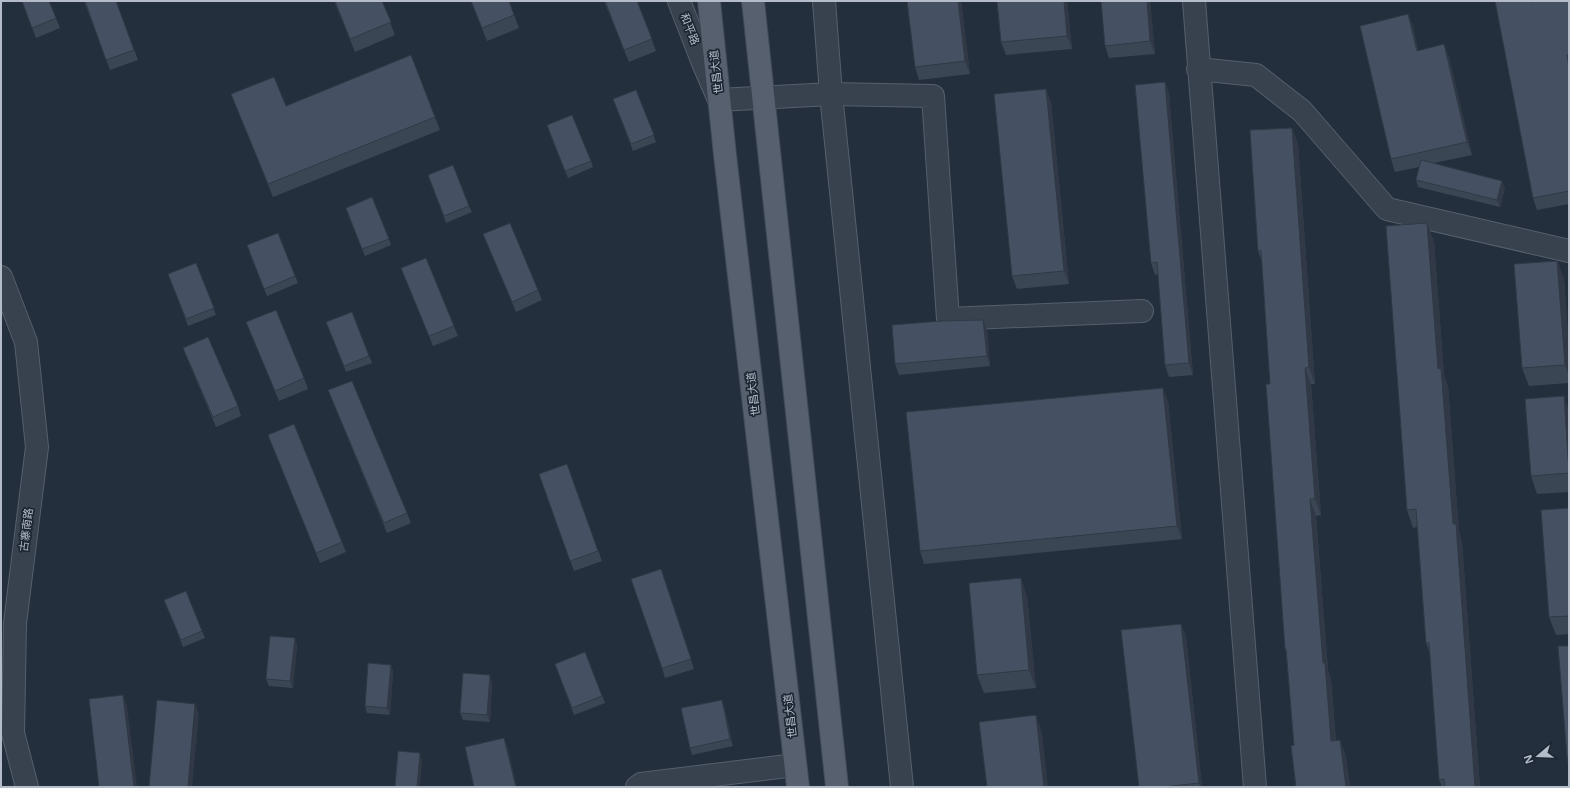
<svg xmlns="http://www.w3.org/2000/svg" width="1570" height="788" font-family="'Open Sans','Noto Sans SC',sans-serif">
	<rect width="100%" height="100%" fill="#242f3e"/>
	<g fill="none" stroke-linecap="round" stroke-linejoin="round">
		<g stroke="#565f6c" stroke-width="24">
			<g id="minor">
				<path d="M679,1L703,63L719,100L831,94L933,96L948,319L1142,311"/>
				<path d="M824,1L831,94L902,787"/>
				<path d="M1194,1L1255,787"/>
				<path d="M1198,69L1256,75L1302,111L1387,209L1569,251"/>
				<path d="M1,277L26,342L37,447L15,623L13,733L27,787"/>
				<path d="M637,787L641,784L795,765"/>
			</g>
		</g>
		<g stroke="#414a57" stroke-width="24">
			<g id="major">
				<path d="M709,1L725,155L798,787"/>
				<path d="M753,1L837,787"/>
			</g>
		</g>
		<use href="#minor" stroke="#38414e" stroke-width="22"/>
		<use href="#major" stroke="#56606e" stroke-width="22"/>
	</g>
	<g fill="#3b4654">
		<path d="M22,1H49L60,28L36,38Z"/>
		<path d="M84,1H116L138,60L110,70Z"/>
		<path d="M334,1H382L395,35L355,52Z"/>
		<path d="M471,1H509L519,28L487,41Z"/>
		<path d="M604,1H637L656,51L629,62Z"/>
		<path d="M961,1L970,74L919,80L915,67Z"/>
		<path d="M997,1H1067L1072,49L1006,55L1001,42Z"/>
		<path d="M1150,1L1155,54L1109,58L1105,46Z"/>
		<path d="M1495,1H1533V2L1569,1V204L1537,210L1533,198Z"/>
		<path d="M1408,14L1413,27L1418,50L1449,57L1472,155L1434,163L1505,188L1500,207L1418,187L1416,180L1419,167L1395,172L1391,159Z"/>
		<path d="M1165,82L1169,94L1193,375L1169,377L1165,365L1158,274L1155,275L1151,263Z"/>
		<path d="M636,90L656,142L633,151L613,99Z"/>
		<path d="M231,94L286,106L435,117L440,130L273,197Z"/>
		<path d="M1051,102L1069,284L1017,289L1012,276Z"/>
		<path d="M1292,128L1298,144L1315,384H1311L1321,515L1316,516L1328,670L1331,679L1336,741L1340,740L1346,757L1350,787H1296L1294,745L1287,654L1285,649L1270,384L1262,262L1258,251Z"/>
		<path d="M549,132L591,161L593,167L568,178Z"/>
		<path d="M428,175L469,206L472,212L446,223Z"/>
		<path d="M348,215L389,239L391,245L365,256Z"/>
		<path d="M278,233L298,283L267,296L249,252Z"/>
		<path d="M483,234L538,290L542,300L516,312Z"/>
		<path d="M1434,241L1444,376L1448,386L1459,532L1462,542L1480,787H1442L1439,780L1430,653L1426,643L1417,527L1413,528L1407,510Z"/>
		<path d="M1557,261L1564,279L1569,352V383L1529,386L1522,368Z"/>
		<path d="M196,263L216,315L188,326L168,274Z"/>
		<path d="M401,268L454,326L458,336L433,346Z"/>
		<path d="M352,312L372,363L346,372L326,322Z"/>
		<path d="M246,322L304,378L308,389L279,401Z"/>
		<path d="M987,330L990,366L899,375L895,364Z"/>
		<path d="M183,348L238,406L241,416L216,427L187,358Z"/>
		<path d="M328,390L407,513L411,523L387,533Z"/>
		<path d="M1168,401L1182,539L924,564L920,551Z"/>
		<path d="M1569,411V492L1537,494L1531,476Z"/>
		<path d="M268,435L342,542L346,552L320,563Z"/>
		<path d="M567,464L602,561L574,571L539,474Z"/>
		<path d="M1569,508V634L1556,635L1549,617Z"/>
		<path d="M661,569L694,669L665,678L662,668Z"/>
		<path d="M1027,596L1036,688L984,693L977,675Z"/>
		<path d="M167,607L202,631L205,638L183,647Z"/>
		<path d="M1181,624L1186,637L1202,787H1139Z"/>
		<path d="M297,645L293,688L269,686L266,679Z"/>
		<path d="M585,652L605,703L574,715L555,664Z"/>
		<path d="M391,665L393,672L390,715L367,713L365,706Z"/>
		<path d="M492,682L490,722L463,720L460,713Z"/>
		<path d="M722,700L724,706L733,746L692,755L690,748Z"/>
	</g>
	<g fill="#303945">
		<path d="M958,1H961L970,74L965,61Z"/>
		<path d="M1064,1H1067L1072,49L1067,36Z"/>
		<path d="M1147,1H1150L1155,54L1150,41Z"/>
		<path d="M1408,14L1413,27L1421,64L1417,51Z"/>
		<path d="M1444,44L1449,57L1472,155L1467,142Z"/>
		<path d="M1165,82L1169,94L1193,375L1189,363Z"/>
		<path d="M1046,89L1051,102L1069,284L1064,271Z"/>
		<path d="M1292,128L1298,144L1315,384L1309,367Z"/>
		<path d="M1502,181L1505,188L1500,207L1497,200Z"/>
		<path d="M1427,223L1434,241L1444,376L1448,386L1459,532L1462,542L1480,787H1475L1453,524L1438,369Z"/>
		<path d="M1557,261L1564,279L1569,352V376L1565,365Z"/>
		<path d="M983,320L987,330L990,366L987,356Z"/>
		<path d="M1305,368L1311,384L1321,515L1315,499Z"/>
		<path d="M1163,388L1168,401L1182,539L1177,526Z"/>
		<path d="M1564,396L1569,411V469Z"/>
		<path d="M1310,499L1316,516L1328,670L1331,679L1337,758L1331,741L1323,663Z"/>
		<path d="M1021,578L1027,596L1036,688L1029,670Z"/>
		<path d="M1181,624L1186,637L1202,787H1200L1199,783Z"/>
		<path d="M295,638L297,645L293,688L290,681Z"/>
		<path d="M391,665L393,672L390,715L387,708Z"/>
		<path d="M490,675L492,682L490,722L487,715Z"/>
		<path d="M123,695L127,705L137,787H134Z"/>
		<path d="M722,700L724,706L733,746L730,739Z"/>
		<path d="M195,704L199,714L192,787H188Z"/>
		<path d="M1036,715L1042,733L1048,787H1044Z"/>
		<path d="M504,738L508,748L517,787H516Z"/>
		<path d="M1340,740L1346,757L1350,787H1346Z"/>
		<path d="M420,753L422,760L420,787H417Z"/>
	</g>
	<g fill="#455162" stroke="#303945">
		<path d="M22,1H49L56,18L32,28Z"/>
		<path d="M85,1H116L134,50L106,60Z"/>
		<path d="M335,1H382L391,22L350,39Z"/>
		<path d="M471,1H509L514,15L482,28Z"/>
		<path d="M605,1H637L652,39L624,50Z"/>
		<path d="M907,1H958L965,61L915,67Z"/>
		<path d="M997,1H1064L1067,36L1001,42Z"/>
		<path d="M1101,1H1147L1150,41L1105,46Z"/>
		<path d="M1495,1H1531V2L1536,1H1569V54L1567,55L1569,67V191L1533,198Z"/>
		<path d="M1408,14L1417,51L1444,44L1467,142L1391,159L1360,26Z"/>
		<path d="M411,55L435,117L268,184L231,94L274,77L286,106Z"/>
		<path d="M1165,82L1189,363L1165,365L1157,262L1151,263L1135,85Z"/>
		<path d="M1046,89L1064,271L1012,276L994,94Z"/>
		<path d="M636,90L654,135L631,144L613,99Z"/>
		<path d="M572,115L591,161L565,171L547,125Z"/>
		<path d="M1292,128L1309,367L1305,368L1315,499H1310L1323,663H1325L1331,741L1340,740L1346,787H1296L1291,746L1294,745L1286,649H1285L1266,384H1270L1261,251H1258L1250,130Z"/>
		<path d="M1421,160L1502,181L1497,200L1416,180Z"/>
		<path d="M453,165L469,206L444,216L428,175Z"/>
		<path d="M372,197L389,239L362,249L346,208Z"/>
		<path d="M510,223L538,290L512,302L483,234Z"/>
		<path d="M1427,223L1438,369L1441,368L1453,524H1456L1475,787H1445L1444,779L1439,780L1429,643H1426L1416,509L1407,510L1386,226Z"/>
		<path d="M278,233L295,276L264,289L247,245Z"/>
		<path d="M426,258L454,326L429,336L401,268Z"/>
		<path d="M1557,261L1565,365L1522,368L1514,264Z"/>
		<path d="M196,263L214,308L186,319L168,274Z"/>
		<path d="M276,310L304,378L275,391L246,322Z"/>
		<path d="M352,312L369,356L344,366L326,322Z"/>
		<path d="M983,320L987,356L895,364L892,325L941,321Z"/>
		<path d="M208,337L238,406L213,417L183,348Z"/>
		<path d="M352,381L407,513L384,523L328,390Z"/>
		<path d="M1163,388L1177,526L920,551L906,412Z"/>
		<path d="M1564,396L1569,473L1531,476L1525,399Z"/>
		<path d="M294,424L342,542L316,553L268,435Z"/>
		<path d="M567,464L598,551L570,561L539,474Z"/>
		<path d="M1569,508V616L1549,617L1541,510Z"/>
		<path d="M661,569L691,659L662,668L631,579Z"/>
		<path d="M1021,578L1029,670L977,675L969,583Z"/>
		<path d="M186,591L202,631L181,640L164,600Z"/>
		<path d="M1181,624L1199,783L1163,787H1139L1121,630Z"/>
		<path d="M270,636L295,638L290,681L266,679Z"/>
		<path d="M1558,646H1569V771L1567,756Z"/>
		<path d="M585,652L602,696L572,708L555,664Z"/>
		<path d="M368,663L391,665L387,708L365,706Z"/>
		<path d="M463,673L490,675L487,715L460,713Z"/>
		<path d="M123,695L134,787H99L89,699Z"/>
		<path d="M157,700L195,704L188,787H149Z"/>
		<path d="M722,700L730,739L690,748L681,708Z"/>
		<path d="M1036,715L1044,787H987L979,722Z"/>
		<path d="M504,738L516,787H474L465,747Z"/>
		<path d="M398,751L420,753L417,787H395Z"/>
	</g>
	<g text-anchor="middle" stroke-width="3.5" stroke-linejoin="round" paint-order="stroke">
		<g font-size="11" fill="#b4bcc9" stroke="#1d2633">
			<text transform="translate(690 29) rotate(69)" y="4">和平路</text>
			<text transform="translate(716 72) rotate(-97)" y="4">世昌大道</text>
			<text transform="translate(753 394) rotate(-97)" y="4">世昌大道</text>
			<text transform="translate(26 530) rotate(-83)" y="4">古寨南路</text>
			<text transform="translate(790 716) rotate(-97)" y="4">世昌大道</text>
		</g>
	</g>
	<rect width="1570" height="788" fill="none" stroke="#b4bcc9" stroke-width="4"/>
	<g transform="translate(1538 756) rotate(251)" stroke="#1d2633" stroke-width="3" paint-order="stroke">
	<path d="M0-3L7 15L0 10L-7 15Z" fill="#b4bcc9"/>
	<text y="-6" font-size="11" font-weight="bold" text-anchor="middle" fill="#b4bcc9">N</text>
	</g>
</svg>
